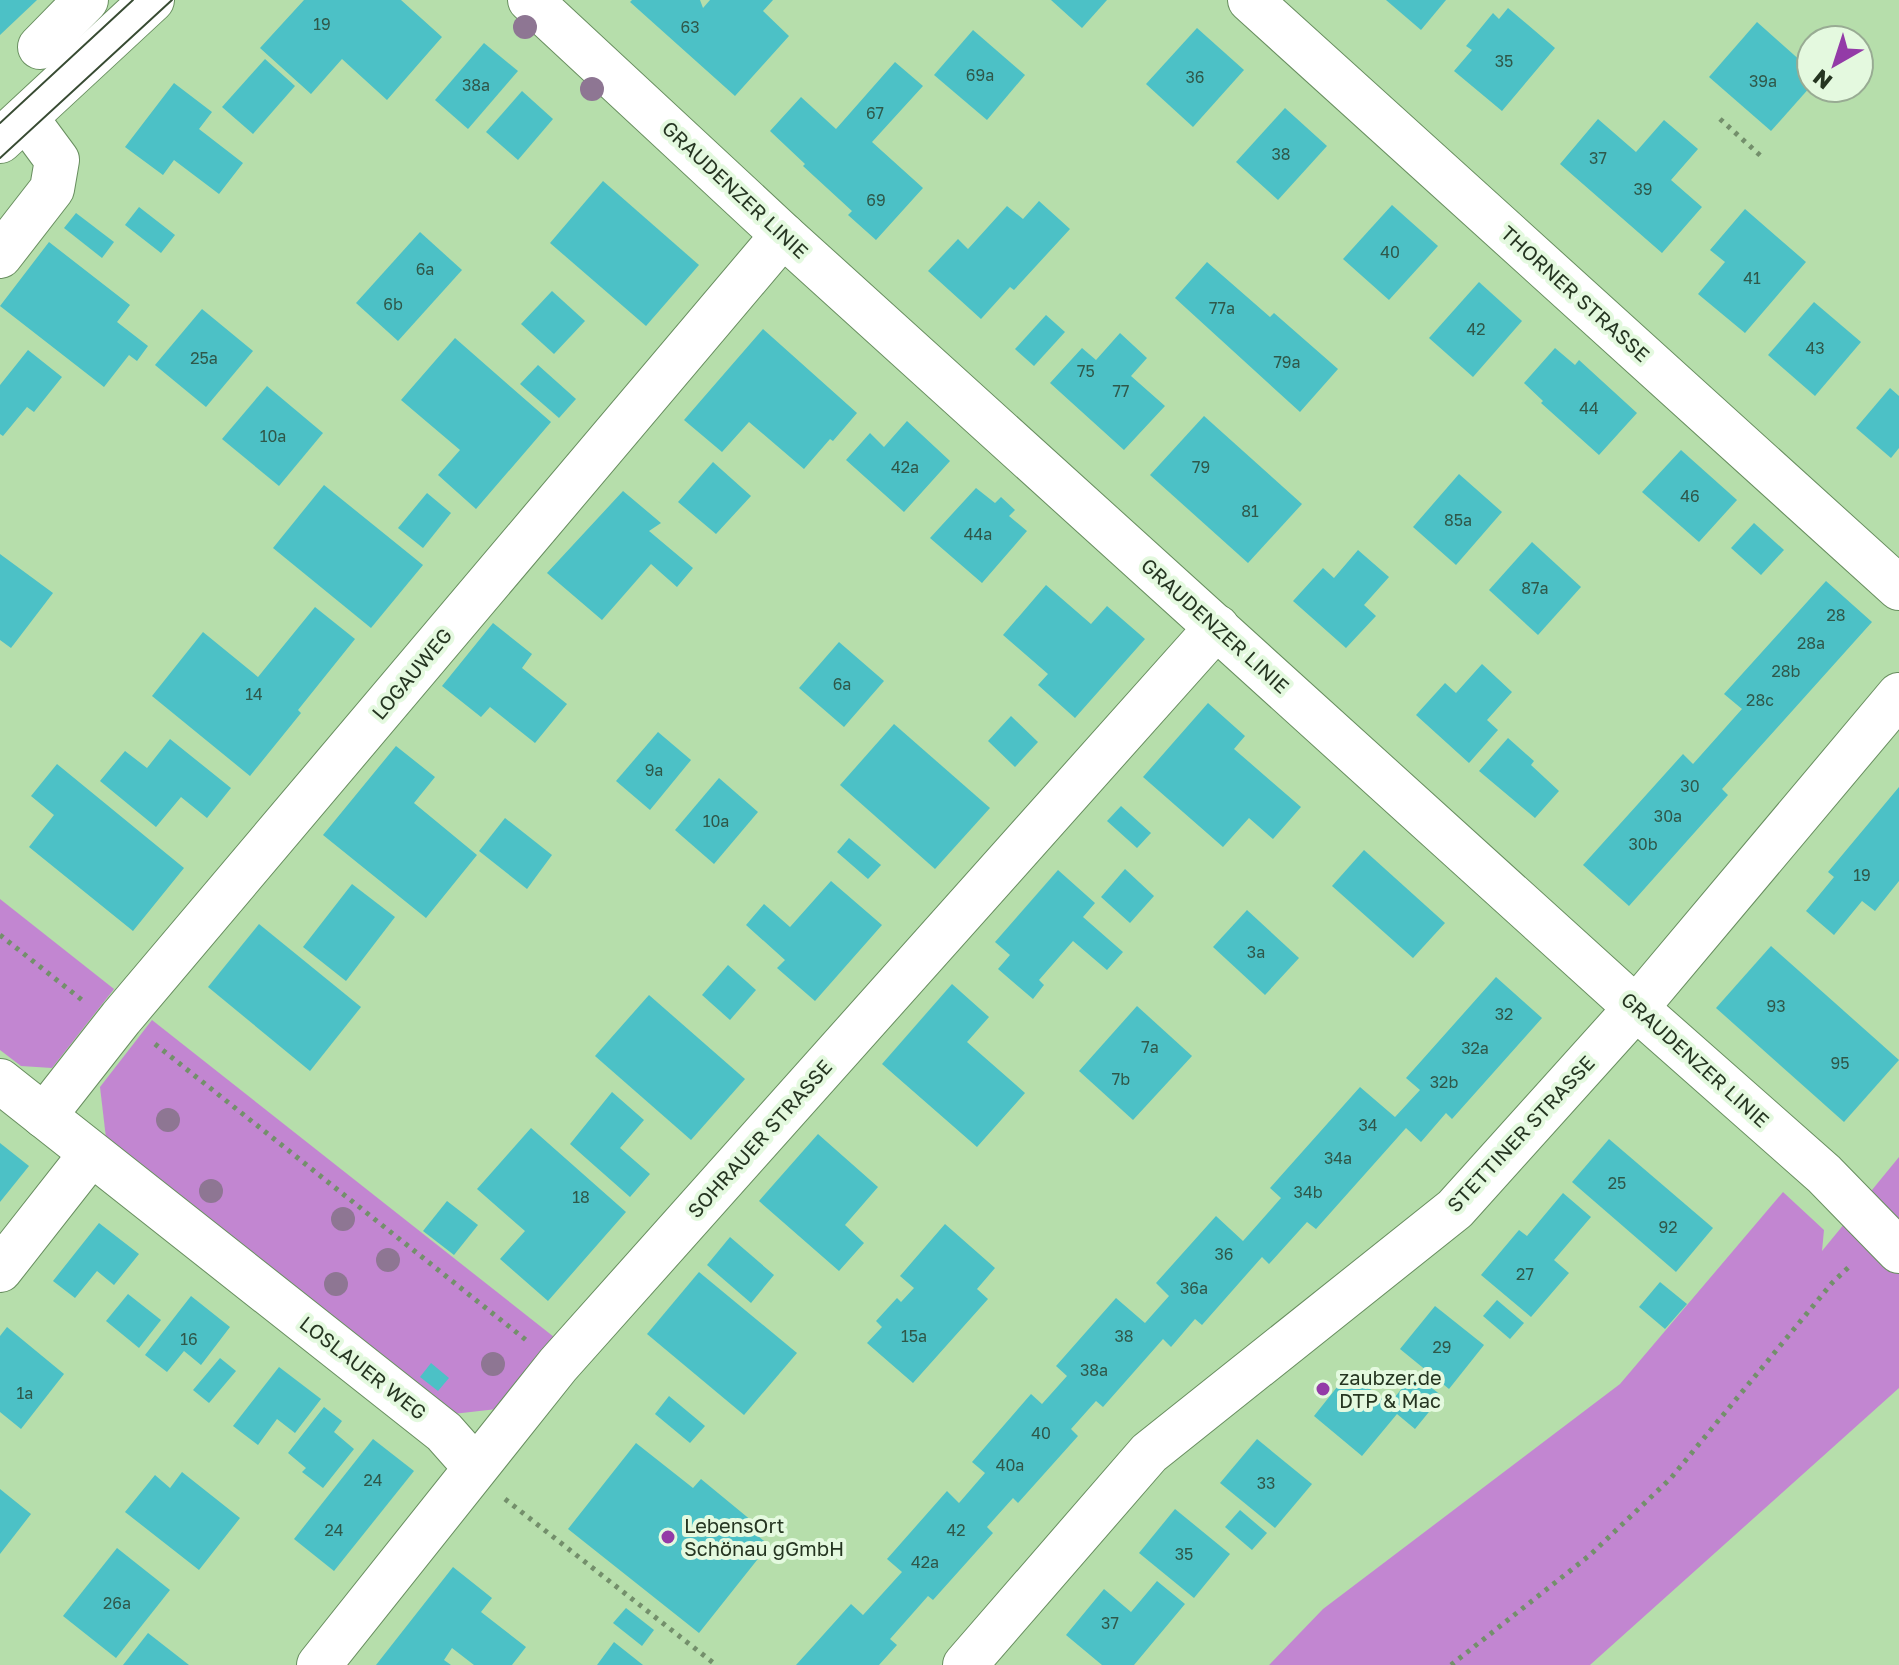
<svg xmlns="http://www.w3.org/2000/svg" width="1899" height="1665" font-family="'Golos Text',sans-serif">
	<rect width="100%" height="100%" fill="#b6deab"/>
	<g fill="#c286d1">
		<path d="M0,899L114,989L52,1068L21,1066L0,1050Z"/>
		<path d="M152,1020L554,1337L497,1409L453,1414L106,1138L100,1087Z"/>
		<path d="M1899,1157V1388L1590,1665H1269L1323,1609L1620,1384L1783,1192L1824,1230L1822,1251Z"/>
	</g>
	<g fill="#4cc1c6">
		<path d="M0,0H37L0,35Z"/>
		<path d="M304,0H401L442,37L387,100L342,59L311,94L260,48Z"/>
		<path d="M632,0H700L703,8L710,0H773L763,11L789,36L735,96L630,2Z"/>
		<path d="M1051,0H1107L1082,28Z"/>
		<path d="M1386,0H1446L1421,30Z"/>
		<path d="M1508,8L1555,48L1502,111L1454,71L1472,50L1466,46L1493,13L1499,19Z"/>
		<path d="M1757,22L1811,70V86L1771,131L1709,77Z"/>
		<path d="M1197,28L1244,70L1193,127L1146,84Z"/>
		<path d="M973,30L1025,75L987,120L934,75Z"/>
		<path d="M484,43L518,71L468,129L435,100Z"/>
		<path d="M265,59L295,86L253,134L222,107Z"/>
		<path d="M895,62L923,86L872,142L923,188L876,240L848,215L852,211L803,166L805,164L770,131L801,97L836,129Z"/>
		<path d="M174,83L212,112L199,129L243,163L219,194L174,160L163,175L125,147Z"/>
		<path d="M522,91L553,119L518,160L486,132Z"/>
		<path d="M1285,108L1327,146L1278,200L1236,162Z"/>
		<path d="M1598,119L1636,152L1664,120L1698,149L1671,180L1702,207L1662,253L1560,164Z"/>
		<path d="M603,181L699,265L646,326L550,243Z"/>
		<path d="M1039,201L1070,229L1014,290L1010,287L981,319L928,271L958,239L968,249L1007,206L1023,219Z"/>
		<path d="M1392,205L1438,246L1389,300L1343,259Z"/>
		<path d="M139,207L175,235L161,253L125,225Z"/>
		<path d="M1745,209L1806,262L1745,333L1698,294L1725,262L1710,250Z"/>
		<path d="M76,213L114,242L102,258L64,228Z"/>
		<path d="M420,232L462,270L398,341L356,303Z"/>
		<path d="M49,242L130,305L117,322L148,346L137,361L129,355L104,387L0,306Z"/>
		<path d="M1207,262L1270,317L1274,313L1338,369L1300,412L1175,298Z"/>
		<path d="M1479,282L1522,321L1473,377L1429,338Z"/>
		<path d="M552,291L585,321L554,354L521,324Z"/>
		<path d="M1814,302L1861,342L1815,396L1768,355Z"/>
		<path d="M202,309L253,351L206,407L155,365Z"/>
		<path d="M1046,315L1065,332L1034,366L1015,349Z"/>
		<path d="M763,329L857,413L833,441L830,439L804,469L749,422L722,452L684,420Z"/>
		<path d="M1120,333L1147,358L1131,376L1165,406L1124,450L1050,383L1082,348L1096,360Z"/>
		<path d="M455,338L551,422L476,509L438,475L460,450L401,400Z"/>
		<path d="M1555,348L1575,365L1579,360L1637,413L1599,455L1541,403L1543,401L1524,383Z"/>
		<path d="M28,350L62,377L34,412L27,407L3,436L0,434V385Z"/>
		<path d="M538,365L576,399L559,418L520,384Z"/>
		<path d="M267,386L323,433L279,486L222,439Z"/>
		<path d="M1890,388L1899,396V448L1891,458L1856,428Z"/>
		<path d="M1204,416L1302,504L1248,563L1150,475Z"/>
		<path d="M907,421L950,461L904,512L846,460L870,433L884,447Z"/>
		<path d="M1681,450L1737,500L1699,542L1642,492Z"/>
		<path d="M713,462L751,496L716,534L678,502Z"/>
		<path d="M1459,474L1502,512L1456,565L1413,527Z"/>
		<path d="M324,485L423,565L371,628L273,548Z"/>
		<path d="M976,488L995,503L1001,497L1015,510L1009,516L1027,531L982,583L930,538Z"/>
		<path d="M623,491L661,523L649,531L693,568L677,587L651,564L602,620L547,573Z"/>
		<path d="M427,493L451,513L423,548L398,528Z"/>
		<path d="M1754,523L1784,550L1761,575L1731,548Z"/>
		<path d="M1532,542L1581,587L1538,635L1489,590Z"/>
		<path d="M1358,550L1389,577L1364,605L1376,616L1346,648L1293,601L1323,568L1334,578Z"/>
		<path d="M0,554L53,593L11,648L0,640Z"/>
		<path d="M1826,581L1872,622L1722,789L1728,795L1629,906L1583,865L1683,754L1693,764L1742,709L1724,694Z"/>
		<path d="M1046,585L1091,624L1107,606L1145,639L1075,718L1038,685L1048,674L1003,635Z"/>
		<path d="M315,607L355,639L298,710L301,713L250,776L152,696L203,632L258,677Z"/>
		<path d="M493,623L532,654L522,668L567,704L535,743L490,707L481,717L442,686Z"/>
		<path d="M839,642L884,681L844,727L799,688Z"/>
		<path d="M1482,664L1512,692L1487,720L1498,730L1469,763L1416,715L1445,683L1456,693Z"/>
		<path d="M1208,703L1245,736L1234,749L1301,807L1273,839L1249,818L1223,847L1143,777Z"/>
		<path d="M1011,716L1038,742L1015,767L988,741Z"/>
		<path d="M894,724L990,808L935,869L840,785Z"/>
		<path d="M658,732L691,760L650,810L616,781Z"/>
		<path d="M1508,738L1534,761L1531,765L1559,791L1535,818L1479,771Z"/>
		<path d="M170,739L231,788L207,818L181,797L156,827L100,781L125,751L147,768Z"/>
		<path d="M396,746L435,777L414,803L477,855L426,918L323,835Z"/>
		<path d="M57,764L184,868L133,931L29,847L54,815L31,796Z"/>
		<path d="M719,778L758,812L714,864L675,830Z"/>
		<path d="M1899,787V881L1875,911L1862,901L1834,935L1806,911L1834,877L1828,872Z"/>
		<path d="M1121,806L1151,833L1137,848L1107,821Z"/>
		<path d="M505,818L552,855L527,889L479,851Z"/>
		<path d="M849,838L881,865L868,879L837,852Z"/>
		<path d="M1364,850L1445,923L1413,958L1332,886Z"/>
		<path d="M1125,869L1154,896L1130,923L1101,897Z"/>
		<path d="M1058,870L1095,903L1083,917L1123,952L1107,970L1073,941L1039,980L1044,985L1033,999L998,969L1010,955L995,942Z"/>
		<path d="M831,881L882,925L815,1001L777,968L785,960L746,925L764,904L790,927Z"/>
		<path d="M352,884L395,917L346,981L303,947Z"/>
		<path d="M1247,910L1299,958L1265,995L1213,947Z"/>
		<path d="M259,924L361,1007L310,1071L208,987Z"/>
		<path d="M1771,946L1899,1060L1844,1122L1716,1008Z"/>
		<path d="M728,965L756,990L730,1020L702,995Z"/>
		<path d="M1496,977L1542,1018L1452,1119L1446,1113L1421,1142L1406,1128L1316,1229L1307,1222L1269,1264L1262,1257L1202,1325L1195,1319L1171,1347L1163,1339L1103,1407L1096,1401L1071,1429L1078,1436L1018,1503L1013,1498L987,1527L993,1533L933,1600L928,1596L890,1639L897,1645L879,1665H796L851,1604L863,1615L902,1572L887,1559L947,1491L959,1503L985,1473L972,1462L1031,1394L1042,1404L1067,1376L1056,1366L1116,1298L1145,1323L1169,1296L1156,1283L1216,1216L1243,1241L1281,1198L1270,1188L1360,1087L1395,1117L1420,1090L1406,1078Z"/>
		<path d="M952,984L989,1017L967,1042L1025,1093L977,1147L882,1064Z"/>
		<path d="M649,995L745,1079L691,1140L595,1056Z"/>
		<path d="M1137,1006L1192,1056L1133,1120L1079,1071Z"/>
		<path d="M612,1092L644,1120L620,1148L650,1174L630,1197L570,1144Z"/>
		<path d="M531,1128L626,1212L548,1301L500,1259L525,1231L477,1189Z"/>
		<path d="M818,1134L878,1187L845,1225L864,1243L839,1271L759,1201Z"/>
		<path d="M1609,1139L1713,1228L1676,1272L1572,1182Z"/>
		<path d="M0,1143L29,1166L0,1202Z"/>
		<path d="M1563,1193L1591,1217L1554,1260L1569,1273L1531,1317L1481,1275L1519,1230L1527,1236Z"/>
		<path d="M447,1201L478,1225L454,1255L423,1231Z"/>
		<path d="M99,1223L139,1254L114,1285L97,1271L75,1298L53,1281Z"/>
		<path d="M945,1224L995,1268L977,1289L988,1299L913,1383L867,1343L882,1327L876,1321L897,1298L901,1302L914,1288L900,1276Z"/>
		<path d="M730,1237L774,1275L751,1303L707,1265Z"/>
		<path d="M699,1272L797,1353L744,1415L647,1334Z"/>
		<path d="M1660,1282L1687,1304L1665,1329L1639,1307Z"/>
		<path d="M128,1294L161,1320L139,1348L106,1321Z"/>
		<path d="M191,1296L230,1327L201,1365L184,1351L167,1372L145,1355Z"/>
		<path d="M1497,1300L1524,1323L1510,1339L1483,1316Z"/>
		<path d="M1435,1306L1484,1345L1449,1389L1400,1349Z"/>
		<path d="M7,1327L64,1374L21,1429L0,1412V1336Z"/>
		<path d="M220,1358L236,1371L209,1403L193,1390Z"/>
		<path d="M431,1363L449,1378L438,1391L420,1377Z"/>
		<path d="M279,1367L321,1399L295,1433L277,1419L258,1445L233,1426Z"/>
		<path d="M1349,1372L1389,1404L1414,1374L1442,1396L1415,1429L1397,1414L1362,1456L1314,1416Z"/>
		<path d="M669,1396L705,1426L690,1443L655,1414Z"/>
		<path d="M324,1407L342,1421L334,1432L354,1449L323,1488L302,1472L306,1468L288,1453Z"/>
		<path d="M373,1439L414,1471L334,1571L294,1539Z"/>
		<path d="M1257,1439L1312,1484L1275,1528L1220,1483Z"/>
		<path d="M636,1443L693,1488L701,1479L752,1521L747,1527L769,1545L699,1633L568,1529Z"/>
		<path d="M182,1472L240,1518L199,1570L125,1512L155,1475L170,1488Z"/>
		<path d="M0,1489L31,1514L0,1554Z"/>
		<path d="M1175,1509L1230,1554L1194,1598L1139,1553Z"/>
		<path d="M1240,1510L1267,1533L1252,1550L1225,1527Z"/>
		<path d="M117,1548L170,1590L116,1658L63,1616Z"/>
		<path d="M453,1567L492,1598L481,1612L526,1647L512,1665H474L452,1648L444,1660L451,1665H376Z"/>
		<path d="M1157,1581L1185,1604L1134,1665H1102L1066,1635L1104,1589L1131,1612Z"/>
		<path d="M626,1608L654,1630L642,1646L613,1623Z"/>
		<path d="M148,1633L189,1665H123Z"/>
		<path d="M614,1642L643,1665H597Z"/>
	</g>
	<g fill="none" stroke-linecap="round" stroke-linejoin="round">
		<g stroke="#688e5f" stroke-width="46">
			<g id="minor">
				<path d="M530,0L783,235L1636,1008L1824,1174L1899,1251"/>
				<path d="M1250,0L1899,588"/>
				<path d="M40,47L86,0"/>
				<path d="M0,141L152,0"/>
				<path d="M0,256L52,189L57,160L26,118"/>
				<path d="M0,1081L444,1432L475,1467"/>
				<path d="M44,1116L121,1018L783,235"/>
				<path d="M0,1270L91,1154"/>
				<path d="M319,1665L558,1365L1217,627"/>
				<path d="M965,1665L1149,1453L1455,1209L1636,1008L1899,695"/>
			</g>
		</g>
		<g stroke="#738f6b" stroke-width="5" stroke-dasharray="4 6" stroke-linecap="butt">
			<path d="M1720,119L1762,157"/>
			<path d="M0,935L82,1000"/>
			<path d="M155,1044L526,1340"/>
			<path d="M505,1499L716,1665"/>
			<path d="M1451,1665L1590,1555L1671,1478L1832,1283L1852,1264"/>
		</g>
		<use href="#minor" stroke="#fff" stroke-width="44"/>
		<g stroke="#384b33" stroke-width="2">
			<path d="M0,123L133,0"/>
			<path d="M0,158L172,0"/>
		</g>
	</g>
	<g fill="#8e7693">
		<circle cx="525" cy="27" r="12"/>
		<circle cx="592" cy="89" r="12"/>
		<circle cx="168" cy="1120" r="12"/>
		<circle cx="211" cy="1191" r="12"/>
		<circle cx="343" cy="1219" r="12"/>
		<circle cx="388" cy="1260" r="12"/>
		<circle cx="336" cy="1284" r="12"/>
		<circle cx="493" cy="1364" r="12"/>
	</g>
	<g fill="#933ba7" stroke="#e4f9df" stroke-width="3">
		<circle cx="1323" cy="1389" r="8"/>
		<circle cx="668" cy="1537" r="8"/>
	</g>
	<g text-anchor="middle" stroke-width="8" stroke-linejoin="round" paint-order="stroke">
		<g font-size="16" fill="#2f584a">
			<text x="322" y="30">19</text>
			<text x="690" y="33">63</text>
			<text x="1504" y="67">35</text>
			<text x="980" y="81">69a</text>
			<text x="1195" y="83">36</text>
			<text x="1763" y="87">39a</text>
			<text x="476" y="91">38a</text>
			<text x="875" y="119">67</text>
			<text x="1281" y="160">38</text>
			<text x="1598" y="164">37</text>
			<text x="1643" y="195">39</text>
			<text x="876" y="206">69</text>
			<text x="1390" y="258">40</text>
			<text x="425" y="275">6a</text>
			<text x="1752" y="284">41</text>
			<text x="393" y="310">6b</text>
			<text x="1222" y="314">77a</text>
			<text x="1476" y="335">42</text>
			<text x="1815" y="354">43</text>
			<text x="204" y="364">25a</text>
			<text x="1287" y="368">79a</text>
			<text x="1086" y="377">75</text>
			<text x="1121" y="397">77</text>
			<text x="1589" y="414">44</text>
			<text x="273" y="442">10a</text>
			<text x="905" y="473">42a</text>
			<text x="1201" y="473">79</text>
			<text x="1690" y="502">46</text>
			<text x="1250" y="517">81</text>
			<text x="1458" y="526">85a</text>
			<text x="978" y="540">44a</text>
			<text x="1535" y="594">87a</text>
			<text x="1836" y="621">28</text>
			<text x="1811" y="649">28a</text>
			<text x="1786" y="677">28b</text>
			<text x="842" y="690">6a</text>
			<text x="254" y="700">14</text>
			<text x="1760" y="706">28c</text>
			<text x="654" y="776">9a</text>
			<text x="1690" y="792">30</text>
			<text x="1668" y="822">30a</text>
			<text x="716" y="827">10a</text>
			<text x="1643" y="850">30b</text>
			<text x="1862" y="881">19</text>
			<text x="1256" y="958">3a</text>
			<text x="1776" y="1012">93</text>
			<text x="1504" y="1020">32</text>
			<text x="1150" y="1053">7a</text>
			<text x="1475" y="1054">32a</text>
			<text x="1840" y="1069">95</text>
			<text x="1121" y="1085">7b</text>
			<text x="1444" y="1088">32b</text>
			<text x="1368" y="1131">34</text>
			<text x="1338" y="1164">34a</text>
			<text x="1617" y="1189">25</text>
			<text x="1308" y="1198">34b</text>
			<text x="581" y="1203">18</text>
			<text x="1668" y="1233">92</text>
			<text x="1224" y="1260">36</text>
			<text x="1525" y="1280">27</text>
			<text x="1194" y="1294">36a</text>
			<text x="914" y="1342">15a</text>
			<text x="1124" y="1342">38</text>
			<text x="189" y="1345">16</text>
			<text x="1442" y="1353">29</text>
			<text x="1094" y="1376">38a</text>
			<text x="25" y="1399">1a</text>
			<text x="1041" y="1439">40</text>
			<text x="1010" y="1471">40a</text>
			<text x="373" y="1486">24</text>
			<text x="1266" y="1489">33</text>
			<text x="334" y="1536">24</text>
			<text x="956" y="1536">42</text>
			<text x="1184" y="1560">35</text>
			<text x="925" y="1568">42a</text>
			<text x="117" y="1609">26a</text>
			<text x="1110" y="1629">37</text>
		</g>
		<g font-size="20" fill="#253521" stroke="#e4f9df">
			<text transform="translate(735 190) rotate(43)" y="7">GRAUDENZER LINIE</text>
			<text transform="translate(1575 294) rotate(42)" y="7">THORNER STRASSE</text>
			<text transform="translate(1215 626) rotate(42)" y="7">GRAUDENZER LINIE</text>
			<text transform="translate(412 674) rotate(-50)" y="7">LOGAUWEG</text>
			<text transform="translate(1695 1060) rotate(42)" y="7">GRAUDENZER LINIE</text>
			<text transform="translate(1521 1134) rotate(-47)" y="7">STETTINER STRASSE</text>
			<text transform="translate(760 1139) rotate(-48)" y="7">SOHRAUER STRASSE</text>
			<text transform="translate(363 1368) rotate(38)" y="7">LOSLAUER WEG</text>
		</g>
		<g font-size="20" fill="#253521" stroke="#e4f9df" text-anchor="start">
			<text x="1339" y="1385">zaubzer.de<tspan x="1339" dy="23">DTP &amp; Mac</tspan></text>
			<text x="684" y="1533">LebensOrt<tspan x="684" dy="23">Schönau gGmbH</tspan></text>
		</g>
	</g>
	<g transform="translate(1835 64) rotate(219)"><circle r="38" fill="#e4f9df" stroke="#98ab93" stroke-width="2"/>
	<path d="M0-6L14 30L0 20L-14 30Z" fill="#933ba7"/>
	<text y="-12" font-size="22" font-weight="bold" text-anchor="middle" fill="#253521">N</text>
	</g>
</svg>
